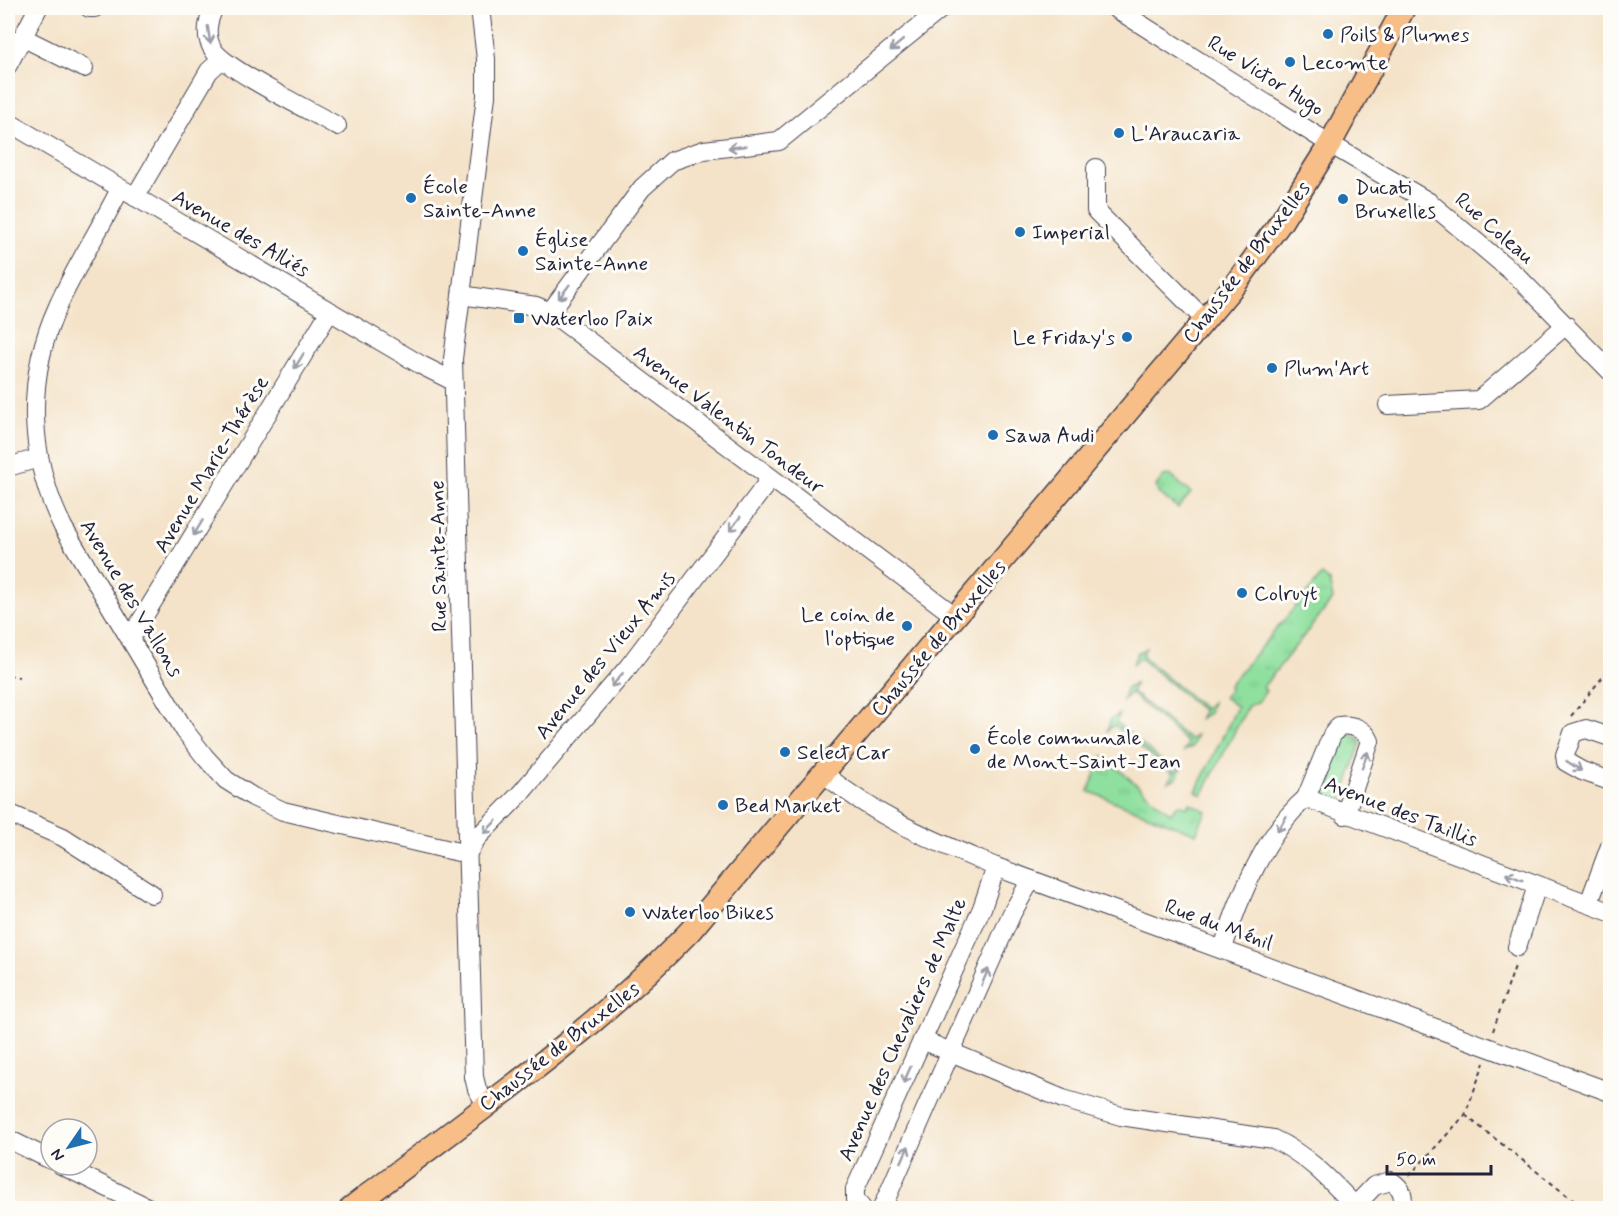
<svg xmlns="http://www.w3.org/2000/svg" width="1618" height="1216" font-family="Mynerve,sans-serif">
	<defs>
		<pattern id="grass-tufts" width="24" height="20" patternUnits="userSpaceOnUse" patternTransform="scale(1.5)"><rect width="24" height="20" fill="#8fe09f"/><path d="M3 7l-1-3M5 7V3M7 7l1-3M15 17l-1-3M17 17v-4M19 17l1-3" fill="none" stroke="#7bc08a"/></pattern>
	</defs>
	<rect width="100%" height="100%" fill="#fdfcf7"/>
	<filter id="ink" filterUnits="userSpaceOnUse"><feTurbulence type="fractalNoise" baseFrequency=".0167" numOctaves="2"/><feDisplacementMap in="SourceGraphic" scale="12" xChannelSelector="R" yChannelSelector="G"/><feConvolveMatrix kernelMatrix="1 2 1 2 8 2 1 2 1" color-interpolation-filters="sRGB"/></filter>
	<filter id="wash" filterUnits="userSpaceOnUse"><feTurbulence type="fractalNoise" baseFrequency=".008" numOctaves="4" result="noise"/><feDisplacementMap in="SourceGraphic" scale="24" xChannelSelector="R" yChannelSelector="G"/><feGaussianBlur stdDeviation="1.35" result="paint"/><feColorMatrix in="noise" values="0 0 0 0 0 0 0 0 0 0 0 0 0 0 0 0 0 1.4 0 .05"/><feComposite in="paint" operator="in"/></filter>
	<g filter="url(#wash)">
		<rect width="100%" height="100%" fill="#f4e3c9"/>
		<g fill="url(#grass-tufts)" stroke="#58816d" stroke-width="1.5">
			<path d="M1170,475L1191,493L1178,508L1158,493L1156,486L1164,476Z"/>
			<path d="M1322,575L1329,581L1333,599L1263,687L1266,691L1258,702L1248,706L1202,795L1196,791L1237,707L1224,697L1230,689L1229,685Z"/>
			<path d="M1146,648L1142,656L1205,709L1212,702L1209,713L1199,719L1203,711L1140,658L1133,664L1137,653Z"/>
			<path d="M1136,683L1131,691L1190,740L1197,734L1192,747L1184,751L1188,743L1130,693L1123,700L1126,689Z"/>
			<path d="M1120,714L1116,722L1175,772L1182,765L1177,778L1168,782L1173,774L1114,725L1107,731L1111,719Z"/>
			<path d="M1344,732L1358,738L1361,742L1343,798L1338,801L1321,796L1319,792L1338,736Z"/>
			<path d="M1103,756L1170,813L1179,804L1188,807L1190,803L1206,811L1196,834L1088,791Z"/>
		</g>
	</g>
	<g filter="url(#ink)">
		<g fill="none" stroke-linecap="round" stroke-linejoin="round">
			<g stroke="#423f50" stroke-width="20">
				<g id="minor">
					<path d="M89,8H95"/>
					<path d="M214,8C207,22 204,37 214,51C227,70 313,112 337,126"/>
					<path d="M480,8L486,59V96L453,359L474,1077L477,1089L486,1104"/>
					<path d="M1115,8L1330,144L1429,202L1518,277L1610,371"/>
					<path d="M22,37L84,68"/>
					<path d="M8,65L38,8"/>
					<path d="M8,122L421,365L453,381"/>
					<path d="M1096,168V211L1204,319"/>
					<path d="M120,189C101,228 76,265 58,306C25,378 28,457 63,527L185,731L205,757L226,780L253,797L283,811L467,854L477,838L520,794L629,666L771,478"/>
					<path d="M135,197L209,71L221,60"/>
					<path d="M461,295L536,306L550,312L955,616"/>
					<path d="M550,312L642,188L672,161L704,150L779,141L942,8"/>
					<path d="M1388,405L1479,400L1566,325"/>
					<path d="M8,467L39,458"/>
					<path d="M130,639L330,311"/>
					<path d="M1610,737L1586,729L1573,733L1565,755L1566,762L1582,771L1610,781"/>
					<path d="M824,774C881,820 930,839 996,867L1610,1092"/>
					<path d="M1306,798L1332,735L1339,726C1352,724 1365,729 1370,741L1345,815"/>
					<path d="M8,813L63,837L152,894"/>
					<path d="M1589,903L1610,846"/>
					<path d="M1517,947L1537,886"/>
					<path d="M1223,948C1238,899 1266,832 1306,798L1610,912"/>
					<path d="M922,1040L1063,1099L1121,1116L1273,1139C1306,1154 1330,1180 1355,1206"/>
					<path d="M8,1139L51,1160"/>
					<path d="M61,1165L149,1208"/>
					<path d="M862,1208L855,1200V1189L982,908L996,867"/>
					<path d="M882,1208L1012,913L1031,880"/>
					<path d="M1353,1208L1374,1186L1391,1181C1402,1188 1406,1197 1400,1208"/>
				</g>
			</g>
			<g stroke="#423f50" stroke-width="25">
				<path id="major" d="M351,1208C466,1119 589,1037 690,931L1236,283L1281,222L1330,144L1404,8"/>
			</g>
			<g stroke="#423f50" stroke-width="2" stroke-dasharray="4.5 4.5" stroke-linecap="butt">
				<path d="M8,675L19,677"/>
				<path d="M1571,716L1610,668"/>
				<path d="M1493,1031L1516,963"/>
				<path d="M1465,1115L1583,1208"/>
				<path d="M1409,1176L1465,1115L1484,1063"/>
			</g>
			<use href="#minor" stroke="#fff" stroke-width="18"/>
			<use href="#major" stroke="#f7be87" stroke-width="22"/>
		</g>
		<defs><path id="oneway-shaft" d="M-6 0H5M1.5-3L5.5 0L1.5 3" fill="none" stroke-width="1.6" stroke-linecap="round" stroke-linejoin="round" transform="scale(1.5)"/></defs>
		<g stroke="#9c9ca7">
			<use href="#oneway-shaft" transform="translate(209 35) rotate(82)"/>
			<use href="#oneway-shaft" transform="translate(897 45) rotate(140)"/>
			<use href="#oneway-shaft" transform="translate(737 147) rotate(174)"/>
			<use href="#oneway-shaft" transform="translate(564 292) rotate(127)"/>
			<use href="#oneway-shaft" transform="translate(299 361) rotate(121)"/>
			<use href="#oneway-shaft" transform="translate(735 524) rotate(126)"/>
			<use href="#oneway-shaft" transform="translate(198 528) rotate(121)"/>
			<use href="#oneway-shaft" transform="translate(617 680) rotate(130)"/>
			<use href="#oneway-shaft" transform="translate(1365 760) rotate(-70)"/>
			<use href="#oneway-shaft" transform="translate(1574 766) rotate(33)"/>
			<use href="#oneway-shaft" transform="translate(1282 824) rotate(120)"/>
			<use href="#oneway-shaft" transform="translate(490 827) rotate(135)"/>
			<use href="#oneway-shaft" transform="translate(1514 877) rotate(-160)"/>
			<use href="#oneway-shaft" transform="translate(985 977) rotate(-67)"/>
			<use href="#oneway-shaft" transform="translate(907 1075) rotate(114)"/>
			<use href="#oneway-shaft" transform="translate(905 1154) rotate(-66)"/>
		</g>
	</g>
	<g fill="#1f6fb2" stroke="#fdfcf7" stroke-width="2">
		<circle cx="1328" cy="34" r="6"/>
		<circle cx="1290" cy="62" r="6"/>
		<circle cx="1119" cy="133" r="6"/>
		<circle cx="411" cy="198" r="6"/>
		<circle cx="1343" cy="199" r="6"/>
		<circle cx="1020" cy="232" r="6"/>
		<circle cx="523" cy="251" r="6"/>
		<rect x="513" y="312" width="12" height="12" rx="3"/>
		<circle cx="1127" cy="337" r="6"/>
		<circle cx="1272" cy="368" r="6"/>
		<circle cx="993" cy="435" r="6"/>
		<circle cx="1242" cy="593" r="6"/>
		<circle cx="907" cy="626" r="6"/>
		<circle cx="975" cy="749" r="6"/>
		<circle cx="785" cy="752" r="6"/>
		<circle cx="723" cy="805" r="6"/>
		<circle cx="630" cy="912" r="6"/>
	</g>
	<g text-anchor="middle" stroke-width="6" stroke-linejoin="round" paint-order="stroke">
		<g font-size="21" fill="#22223b" stroke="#fdfcf7" text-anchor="start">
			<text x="1340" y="41">Poils &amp; Plumes</text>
			<text x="1302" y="69">Lecomte</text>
			<text x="1131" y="140">L'Araucaria</text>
			<text x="423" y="193">École<tspan x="423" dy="24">Sainte-Anne</tspan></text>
			<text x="1355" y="194">Ducati<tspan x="1355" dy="24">Bruxelles</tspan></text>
			<text x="1032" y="239">Imperial</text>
			<text x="535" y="246">Église<tspan x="535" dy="24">Sainte-Anne</tspan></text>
			<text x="531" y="325">Waterloo Paix</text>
			<text x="1115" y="344" text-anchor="end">Le Friday's</text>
			<text x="1284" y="375">Plum'Art</text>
			<text x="1005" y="442">Sawa Audi</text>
			<text x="1254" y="600">Colruyt</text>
			<text x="895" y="621" text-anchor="end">Le coin de<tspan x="895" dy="24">l'optique</tspan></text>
			<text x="987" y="744">École communale<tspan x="987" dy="24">de Mont-Saint-Jean</tspan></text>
			<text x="797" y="759">Select Car</text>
			<text x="735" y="812">Bed Market</text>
			<text x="642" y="919">Waterloo Bikes</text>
		</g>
		<g font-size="21" fill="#22223b" stroke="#fdfcf7">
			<text transform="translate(1266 75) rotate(32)" y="7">Rue Victor Hugo</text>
			<text transform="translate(1495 228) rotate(41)" y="7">Rue Coleau</text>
			<text transform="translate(241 233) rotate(30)" y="7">Avenue des Alliés</text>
			<text transform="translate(1246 262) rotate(-53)" y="7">Chaussée de Bruxelles</text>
			<text transform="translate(729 419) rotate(37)" y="7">Avenue Valentin Tondeur</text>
			<text transform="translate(211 464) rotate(-59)" y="7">Avenue Marie-Thérèse</text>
			<text transform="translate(438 556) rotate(-91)" y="7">Rue Sainte-Anne</text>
			<text transform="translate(132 598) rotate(59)" y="7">Avenue des Vallons</text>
			<text transform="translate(938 638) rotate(-50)" y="7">Chaussée de Bruxelles</text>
			<text transform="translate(605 655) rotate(-51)" y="7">Avenue des Vieux Amis</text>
			<text transform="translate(1401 811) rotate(21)" y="7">Avenue des Taillis</text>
			<text transform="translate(1219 924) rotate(20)" y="7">Rue du Ménil</text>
			<text transform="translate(902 1029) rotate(-66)" y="7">Avenue des Chevaliers de Malte</text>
			<text transform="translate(559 1046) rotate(-38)" y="7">Chaussée de Bruxelles</text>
		</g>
	</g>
	<rect width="1618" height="1216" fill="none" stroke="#fdfcf7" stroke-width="30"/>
	<g transform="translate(69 1147) rotate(235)"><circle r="28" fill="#fdfcf7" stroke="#a5a5ac" stroke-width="1.5"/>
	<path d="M0-4.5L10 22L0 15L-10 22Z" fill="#1f6fb2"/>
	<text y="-9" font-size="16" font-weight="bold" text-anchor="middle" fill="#22223b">N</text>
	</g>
	<path d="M1387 1165v9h104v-9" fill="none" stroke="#22223b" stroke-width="3"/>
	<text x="1396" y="1165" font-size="18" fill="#22223b" stroke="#fdfcf7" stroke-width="4.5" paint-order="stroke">50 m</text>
</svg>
